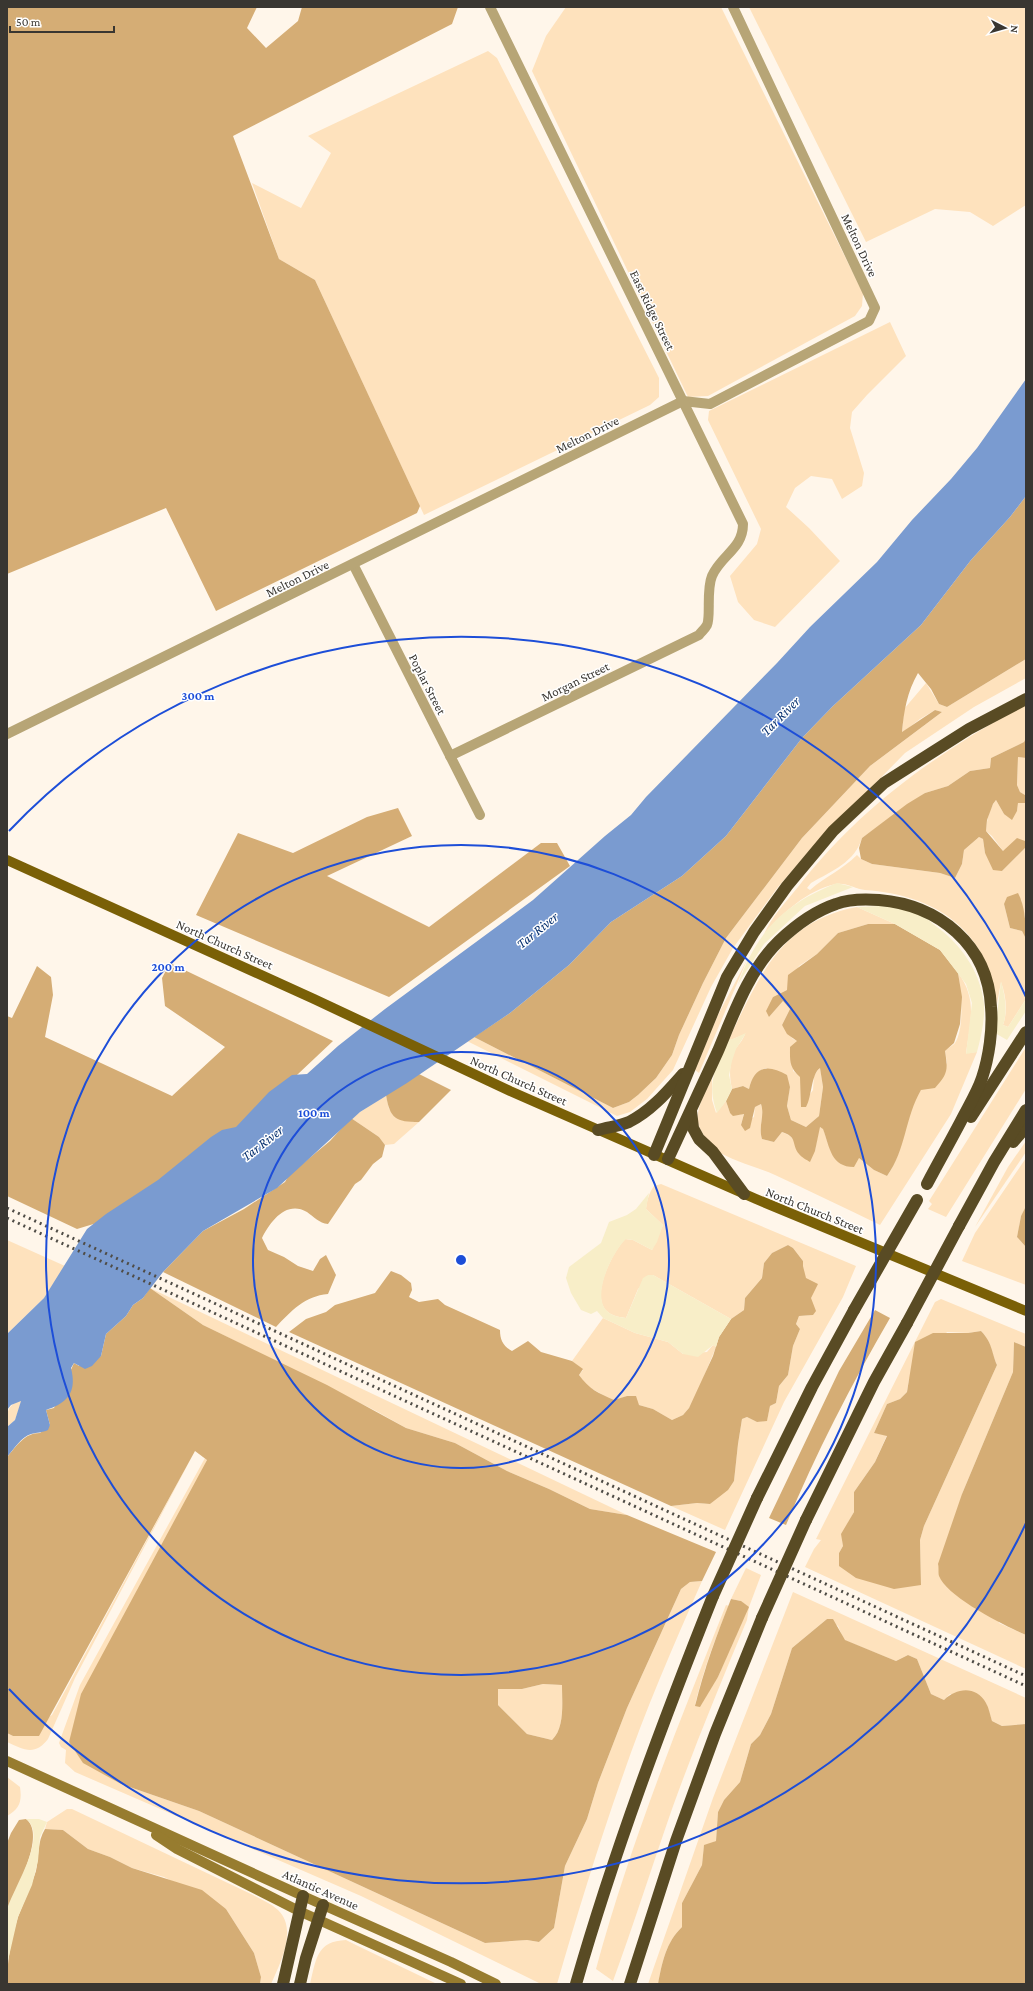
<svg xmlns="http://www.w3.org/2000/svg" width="1033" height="1991" font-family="'Crimson Pro',serif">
	<rect width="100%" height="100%" fill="#fff6ea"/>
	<g fill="#fee2bd" fill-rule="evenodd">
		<path d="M566,7H721L863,293L862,306L855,316L708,396L688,397L532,71L546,36Z"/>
		<path d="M749,7H1026V205L993,226L970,212L935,209L866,242Z"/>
		<path d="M488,51L497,58L502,68L659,378V397L650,405L424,515L315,280L279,259L252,183L301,208L331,153L308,136Z"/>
		<path d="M890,322L906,356L867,395L852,412L850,428L864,473L862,486L842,499L832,479L811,476L795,488L786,507L809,528L840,561L775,627L754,620L738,602L730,576L757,544L761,529L708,420L709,411Z"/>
		<path d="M1026,659V678L974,707L905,753L809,851L778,887L733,948L711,987L673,1070L647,1099L630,1112L617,1116L467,1041L474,1037L613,1108L629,1102L638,1095L656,1078L672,1055L679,1035L703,983L726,938L802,838L870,766L942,712L935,710L920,719L902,733L904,709L926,683L939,704L947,707Z"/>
		<path d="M1026,704V738L1024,742L991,758L990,768L970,771L948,786L925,793L862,838C855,862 832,871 811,883L807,888L810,890C826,876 842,870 857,855L861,859L872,864L940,873L955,878L962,864L964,850L979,837L983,839L985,853L1002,871L1025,848L1003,851L992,836L986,831C987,819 989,809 996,800L1004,814L1017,811L1018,803H1026V918L1023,911L1021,899L1004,904L1010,928L1022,931L1026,939V999L1008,1027L1003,1025C1008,1011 1006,996 1001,982L997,1004C988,930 936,895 865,890C856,889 845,882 836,884C807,890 783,913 764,934C772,916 786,902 798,887C860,807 938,752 1026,704Z"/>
		<path d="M1018,757L1026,758V798L1025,795L1020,792L1017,785Z"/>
		<path d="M857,907L895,924H868L838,933L817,954L799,966L787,990L773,997L769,1017L783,1001L790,1009L782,1025L793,1039L798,1041L793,1071L801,1077V1107L813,1090L814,1076L820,1067L823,1087L819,1116L806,1127L791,1120L787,1106L790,1086L766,1068C755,1072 752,1078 749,1089L743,1086L732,1089C729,1075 729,1063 735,1050C738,1045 743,1040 745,1034L733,1039H729C759,977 781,921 857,907Z"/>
		<path d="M747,960L699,1073L695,1070L718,1015Z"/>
		<path d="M958,973C978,999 970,1024 966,1053L977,1052L951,1114L880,1225C845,1208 810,1191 775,1175C758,1167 731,1161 716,1150C709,1144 699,1130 698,1122C696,1107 706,1091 712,1078V1100L716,1113L726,1101L730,1113L739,1115L744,1113L741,1125L754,1117L755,1107L761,1104C765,1116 758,1126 762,1139L774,1142L782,1132C794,1136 795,1143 799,1154L815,1151L819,1127L823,1128L828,1144L859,1158L874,1170L887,1176C904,1152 903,1123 916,1098C923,1084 936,1074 947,1063L945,1051C947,1048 953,1046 955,1043C965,1028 961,990 958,973Z"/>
		<path d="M1026,1047V1089L946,1217L928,1209L932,1204L929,1201Z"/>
		<path d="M386,1095L389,1109L413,1122H419L394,1144L385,1145L379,1137L351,1118Z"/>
		<path d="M1026,1141V1152L975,1227L1008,1167Z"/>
		<path d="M1026,1158V1206L1021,1216L1017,1237L1026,1247V1285L962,1261L975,1233Z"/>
		<path d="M661,1184L856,1266L843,1297L784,1402L725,1530L671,1506L697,1503L710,1504L734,1481L738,1444L742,1419L747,1417L757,1422L767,1420L770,1406L776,1403L779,1386L788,1375L793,1346L800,1329L796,1324L799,1316L813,1315C811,1300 802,1274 803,1261L793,1248L788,1245L772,1253L764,1263L762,1278L745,1298L744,1310L731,1319L653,1275L638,1289L626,1318C622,1317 617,1317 613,1315C585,1304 612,1253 625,1239L633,1240L652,1250L663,1225L646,1209C647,1200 649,1193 654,1186Z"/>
		<path d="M7,1240L65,1266L44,1298L7,1334Z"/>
		<path d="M150,1288L627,1515L590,1509L549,1489L507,1471L455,1443L406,1428L376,1411L203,1325Z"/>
		<path d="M941,1299L1026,1334V1347L1014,1342L1013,1372L962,1494L999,1623L1026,1635V1669L805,1567L814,1549L821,1540L816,1539L935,1302ZM981,1331C992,1343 991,1352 997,1365L924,1526L920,1540L921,1585L839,1553L843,1546L842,1534L854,1512V1492L875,1462L887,1435L874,1433L887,1404L900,1399L907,1392L909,1379L947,1332L968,1333Z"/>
		<path d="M603,1318L635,1333L668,1342L683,1354L707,1352L713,1345L716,1347L698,1391L689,1408L683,1415L672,1420L653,1409L639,1405L627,1396L614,1401L587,1386L579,1375L583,1370L572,1361Z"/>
		<path d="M22,1400L15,1420L7,1427C7,1413 6,1405 22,1400Z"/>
		<path d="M195,1451L75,1678L48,1739C35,1756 24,1750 7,1742V1733L13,1736L52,1715Z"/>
		<path d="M205,1458L207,1460L69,1742L83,1762L121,1784L199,1811L485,1943L527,1940L539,1942L554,1928L565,1866L587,1819L598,1783L627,1708L681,1589L690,1582L702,1581C673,1646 645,1711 622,1778C598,1846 577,1915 557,1984H541L361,1896L75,1772L65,1763L66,1750L61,1747L59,1743L80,1685Z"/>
		<path d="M746,1568L761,1575L749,1607L747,1620C721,1682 695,1745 672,1809C652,1866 634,1924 613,1981L596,1969C630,1844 678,1725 726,1605L729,1606C715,1638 703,1671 695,1705L718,1677L732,1643L741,1601L731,1599Z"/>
		<path d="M793,1592L1026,1698V1724L1002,1726L992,1721L986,1703L950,1694L944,1700L931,1694L917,1659L908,1655L896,1661L844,1640L838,1626L827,1619L792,1648L771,1714L760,1735L751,1744L740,1782L724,1800L718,1812L716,1841L704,1846L702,1865L682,1903V1927C666,1942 662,1963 658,1984H648L713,1798Z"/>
		<path d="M543,1684L562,1685C562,1702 565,1728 552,1740L527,1734L498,1705V1689H522Z"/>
		<path d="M7,1777L20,1787C22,1801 20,1809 7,1816Z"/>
		<path d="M67,1809H72L251,1894C260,1899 270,1903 278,1910C298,1929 280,1964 271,1984H260L261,1977L254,1953L226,1909L164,1877L132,1868L110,1857L88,1849L63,1830L45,1829L47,1822Z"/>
		<path d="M346,1940L358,1946L437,1984H310C316,1959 317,1941 346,1940Z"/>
	</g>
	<g fill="#d5ad75" fill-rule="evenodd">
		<path d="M7,7H257L247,28L266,48L298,21L302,7H458L452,24L233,136L279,259L315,280L420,506L417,513L216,611L166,508L7,574Z"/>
		<path d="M1026,496V659L947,707L939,704L931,689L918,673C907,692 904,711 902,732L935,710L942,712L870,766L802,838L726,938L703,983L679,1035L672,1055L656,1078L638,1095L629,1102L613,1108L474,1037L510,1013L569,965L611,922L682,876L726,836L802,738L833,706L921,625L971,560L1010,517Z"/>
		<path d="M1026,738V758L1018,757L1017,785L1020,792L1025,795L1026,803H1018L1017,811L1012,820L1004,814L996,800L993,804L987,820L986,831L1003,851L1017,838L1025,841V848L1002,871L993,870L985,853L983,839L979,837L964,850L962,864L955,878L940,873L872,864L861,859L859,848L862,838L907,804L925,793L948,786L970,771L990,768L991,758L1024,742Z"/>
		<path d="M398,808L412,836L327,876L429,927L541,843H557L570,866L389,997L196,915L238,833L293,853L367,817Z"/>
		<path d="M1018,893C1025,906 1026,924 1026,939L1022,931L1010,928L1004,904L1007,897Z"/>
		<path d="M868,924H895L940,950L958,973L962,997L960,1024L954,1043L945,1051C948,1070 948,1074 935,1088L921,1090C905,1117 906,1150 887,1176L874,1170L859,1158L854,1167C831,1167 830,1148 823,1129L820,1127L815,1151L810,1162C807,1160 801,1157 799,1154C791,1144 798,1137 782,1132L774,1142L762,1139C758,1126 765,1116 761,1104L755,1107L750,1128L745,1131L741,1125L744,1114L733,1116L730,1113L726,1101L732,1089L743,1086L749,1089C754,1066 768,1064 787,1075L790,1087L787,1106L791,1120L806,1127L819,1116L823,1087L820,1068C811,1074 812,1097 806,1107H801L800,1077C789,1067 790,1061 790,1047L797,1041L787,1034L782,1025L790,1009L783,1001L769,1017L766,1011L773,997L787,990L788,975L817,954L838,933Z"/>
		<path d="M170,963L333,1041L244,1125L120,1216L77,1229L7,1196V1016L12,1018L37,966L51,977L53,995L45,1037L172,1096L225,1047L165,1006L162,978Z"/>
		<path d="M419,1074L451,1090L419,1122C396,1122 390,1119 386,1095Z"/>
		<path d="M351,1118L379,1137L385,1145L382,1157L373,1164L361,1180L355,1184L328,1224C319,1223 314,1217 307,1212C286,1200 270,1222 262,1238L268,1250L284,1257L298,1266L313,1271L320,1259L326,1255L336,1275L328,1294C305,1296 291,1311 276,1327L163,1272L203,1231L244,1209L285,1182L289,1175L330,1141Z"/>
		<path d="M1026,1206V1247L1017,1237L1021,1216Z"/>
		<path d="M788,1245L793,1248L803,1261V1266L806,1278L818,1284L811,1298L816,1311L813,1315L799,1316L796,1324L800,1329L793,1346L788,1375L779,1386L776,1403L770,1406L767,1421L757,1422L747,1417L742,1419L738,1444L734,1481L728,1490L710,1504L697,1503L671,1506L289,1332L306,1319L326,1312L335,1305L375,1293L391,1271L401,1275L411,1283L412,1290L409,1297L419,1302L438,1299L445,1305L500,1330C500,1340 503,1346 512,1351L528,1341L541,1352L572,1361L583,1369L579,1375C589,1389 598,1393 614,1400L627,1396H636L639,1405L653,1409L672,1420L683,1415L689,1408L713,1356L719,1337L731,1319L744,1310L745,1298L762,1278L764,1263L772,1253Z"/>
		<path d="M150,1288L203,1325L327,1385L406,1428L455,1443L507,1471L549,1489L590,1509L627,1515L716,1552L702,1581L690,1582L681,1589L627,1708L598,1783L587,1819L565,1866L554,1928L539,1942L527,1940L485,1943L199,1811L121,1784L83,1763L69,1742L81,1694L207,1460L195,1451L39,1736H13L7,1733V1457C17,1446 24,1433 40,1433L50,1425L46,1410L54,1408L74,1363L79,1366L101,1356L106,1334L126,1316L133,1305L143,1298ZM543,1684L562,1685C562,1702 565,1728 552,1740L527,1734L498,1705V1689H522Z"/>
		<path d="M875,1310L890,1318C851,1385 816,1453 786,1525L769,1518L839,1371Z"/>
		<path d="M981,1331C993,1344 991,1351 997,1365L924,1526L920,1540L921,1585L894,1589L856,1578L839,1566V1553L843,1546L841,1534L854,1512V1492L875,1462L887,1436L874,1433L887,1404L900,1399L907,1392L915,1342L933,1333H968Z"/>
		<path d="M1014,1342L1026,1347V1635C1005,1626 947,1597 939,1576C938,1573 939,1567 938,1564L962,1494L1013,1372Z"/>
		<path d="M731,1599L741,1601L749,1607L718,1677L700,1707L695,1706C704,1669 717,1634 731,1599Z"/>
		<path d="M827,1619H833L845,1640L896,1661L908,1655L917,1659L931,1694L944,1700C956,1688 976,1685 986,1703C989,1708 990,1715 992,1721L1002,1726L1026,1724V1984H658C662,1963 666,1942 682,1927V1903L702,1865L704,1845L716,1841L718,1812L724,1800L740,1782L751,1744L760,1735L771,1714L792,1648Z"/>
		<path d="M26,1819C47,1835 15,1891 7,1911V1843L11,1833L19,1820Z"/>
		<path d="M45,1829L63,1830L88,1849L110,1857L132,1868L202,1890L226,1909L254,1953L261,1977L260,1984H7C7,1961 11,1939 18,1917C24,1901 31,1887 36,1871C39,1857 37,1842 45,1829Z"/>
	</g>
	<g fill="#f8eec8">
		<path d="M837,883L853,887L805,906L764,944L738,984C757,931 784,904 837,883Z"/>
		<path d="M880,906C893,907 906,908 918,913C924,916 929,920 933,924C960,943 980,970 984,1004C985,1020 981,1037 977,1052L966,1054L972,1003L966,984L940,950L895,924L857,907Z"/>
		<path d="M1001,981C1005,996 1008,1011 1003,1025L1008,1027L1026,999V1011L1007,1040L995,1033Z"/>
		<path d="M746,1033L736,1049L732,1061L729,1075L732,1089L726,1101L717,1113C706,1082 716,1067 729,1039H733Z"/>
		<path d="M649,1193L646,1209L663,1225L657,1242L652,1250L633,1240L626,1239C612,1252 586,1304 613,1315C617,1317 622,1317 626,1318L643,1278L648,1275H653L731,1319L719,1337L716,1347L713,1345L698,1357L683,1354L668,1342L635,1333L603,1318L597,1311L591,1314L581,1310L571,1293L566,1278L569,1267L601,1243L609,1222L627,1215L636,1209Z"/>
		<path d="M26,1819H39L47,1822L40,1837L38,1861L32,1885L18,1917L7,1965C7,1951 4,1922 7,1910C13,1888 49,1836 26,1819Z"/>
	</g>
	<path fill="#7a9bd0" d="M1026,379V496L1010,517L971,560L921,625L833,706L802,738L726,836L682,876L611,922L569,965L510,1013L407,1083L360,1112L277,1188L203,1231L163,1272L143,1298L133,1305L126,1316L106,1334L101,1356L92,1366L85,1369L74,1363L71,1368C77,1392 68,1403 46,1410L50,1425L48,1430C42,1433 37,1432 31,1434C21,1437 14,1449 7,1457V1427L15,1420L21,1401L11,1405L7,1410V1334L44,1298L87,1229L106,1214L158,1180L211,1137L222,1130L236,1127L269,1092L292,1075L307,1074L338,1046L385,1009L533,900L605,836L631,815L646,797L777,663L810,627L877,562L912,520L951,479L977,448Z"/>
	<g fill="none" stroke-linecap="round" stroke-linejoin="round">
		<g stroke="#b7a576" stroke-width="10">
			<path d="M353,564L480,815"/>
			<path d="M7,734L683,401L710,404L869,321L875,308L733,7"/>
			<path d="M450,756L699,635C701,632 705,629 707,625C711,617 706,590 712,576C721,555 743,549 743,524L490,7"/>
		</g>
		<g stroke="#977c2f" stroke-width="10">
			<path d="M7,1761L303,1896L451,1962L496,1984"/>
			<path d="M156,1835L177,1849L299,1911L461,1984"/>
		</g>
		<path stroke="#7a6007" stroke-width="10" d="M7,860L314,999L510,1091L756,1199L1026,1311"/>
		<g stroke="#594b24" stroke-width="12">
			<path d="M691,1111L693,1128L699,1139L713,1152L744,1194"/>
			<path d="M971,1117L1026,1032"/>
			<path d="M598,1130C608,1127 620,1126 629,1122C651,1111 667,1092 683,1074"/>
			<path d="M1013,1142L1026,1127"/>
			<path d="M654,1155L727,977L754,932L787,886L833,831L884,783L969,729L1026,699"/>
			<path d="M668,1159C685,1123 701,1087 718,1051C734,1013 749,970 779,941C796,925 815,911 836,904C849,899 866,899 879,900C939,905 988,945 991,1007C993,1029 989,1057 982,1078C977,1093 968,1107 961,1121C950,1142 938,1163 927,1184"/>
			<path d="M959,1226L994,1162L1026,1110"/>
			<path d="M757,1498L812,1387L854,1310"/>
			<path d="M806,1520L874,1382L907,1323"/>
			<path d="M283,1984L303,1896"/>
			<path d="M300,1984L306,1958L323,1905"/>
			<path d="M576,1984C614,1852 662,1724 713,1596"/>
			<path d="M630,1984L676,1841L715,1734L762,1618"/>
		</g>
		<g stroke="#4f4c46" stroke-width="3" stroke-dasharray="2 4" stroke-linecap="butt">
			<path d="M7,1208L1026,1676"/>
			<path d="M7,1218L1026,1686"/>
		</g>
		<g stroke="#594b24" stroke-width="12">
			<path d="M854,1310L917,1200"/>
			<path d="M907,1323L959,1226"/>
			<path d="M713,1596L757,1498"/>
			<path d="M762,1618L806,1520"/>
		</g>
	</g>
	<g fill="none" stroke="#1d4ed8" stroke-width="2">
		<circle cx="461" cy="1260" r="208"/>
		<circle cx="461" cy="1260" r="415"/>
		<path d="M1026 1523A623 623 0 0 1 9 1689M9 831A623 623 0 0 1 1026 997"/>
	</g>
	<g text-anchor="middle" stroke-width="3" stroke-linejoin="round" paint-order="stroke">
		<g font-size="13" fill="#393631" stroke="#fff">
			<text transform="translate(860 245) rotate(65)" y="5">Melton Drive</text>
			<text transform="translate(653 310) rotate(64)" y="5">East Ridge Street</text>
			<text transform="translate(587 434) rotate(-26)" y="5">Melton Drive</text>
			<text transform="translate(297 578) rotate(-26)" y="5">Melton Drive</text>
			<text transform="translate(575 681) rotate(-26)" y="5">Morgan Street</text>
			<text transform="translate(428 684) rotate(63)" y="5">Poplar Street</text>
			<text transform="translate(225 944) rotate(24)" y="5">North Church Street</text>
			<text transform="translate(519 1080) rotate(24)" y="5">North Church Street</text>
			<text transform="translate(815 1210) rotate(22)" y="5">North Church Street</text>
			<text transform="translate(321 1889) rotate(24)" y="5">Atlantic Avenue</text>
		</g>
		<g font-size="14" font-style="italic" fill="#06306f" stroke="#fff">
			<text transform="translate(780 716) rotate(-45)" y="5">Tar River</text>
			<text transform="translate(537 930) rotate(-39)" y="5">Tar River</text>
			<text transform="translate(262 1143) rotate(-38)" y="5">Tar River</text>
		</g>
	</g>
	<circle cx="461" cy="1260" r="6" fill="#1d4ed8" stroke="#fff" stroke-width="2"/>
	<g font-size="12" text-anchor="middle" font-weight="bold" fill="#1d4ed8" stroke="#fff" stroke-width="3" stroke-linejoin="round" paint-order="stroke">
		<text x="198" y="700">300 m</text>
		<text x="168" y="971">200 m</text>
		<text x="314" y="1117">100 m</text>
	</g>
	<rect width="1033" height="1991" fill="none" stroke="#393631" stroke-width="16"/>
	<g transform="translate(1005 28) rotate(96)" stroke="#ffffff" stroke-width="3" paint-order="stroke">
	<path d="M0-3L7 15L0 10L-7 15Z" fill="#393631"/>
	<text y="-6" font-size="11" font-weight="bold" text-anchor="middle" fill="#393631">N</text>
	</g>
	<path d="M10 26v6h104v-6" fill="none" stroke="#393631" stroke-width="2"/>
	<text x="16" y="26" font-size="12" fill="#393631" stroke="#ffffff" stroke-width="3" paint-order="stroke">50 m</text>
</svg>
